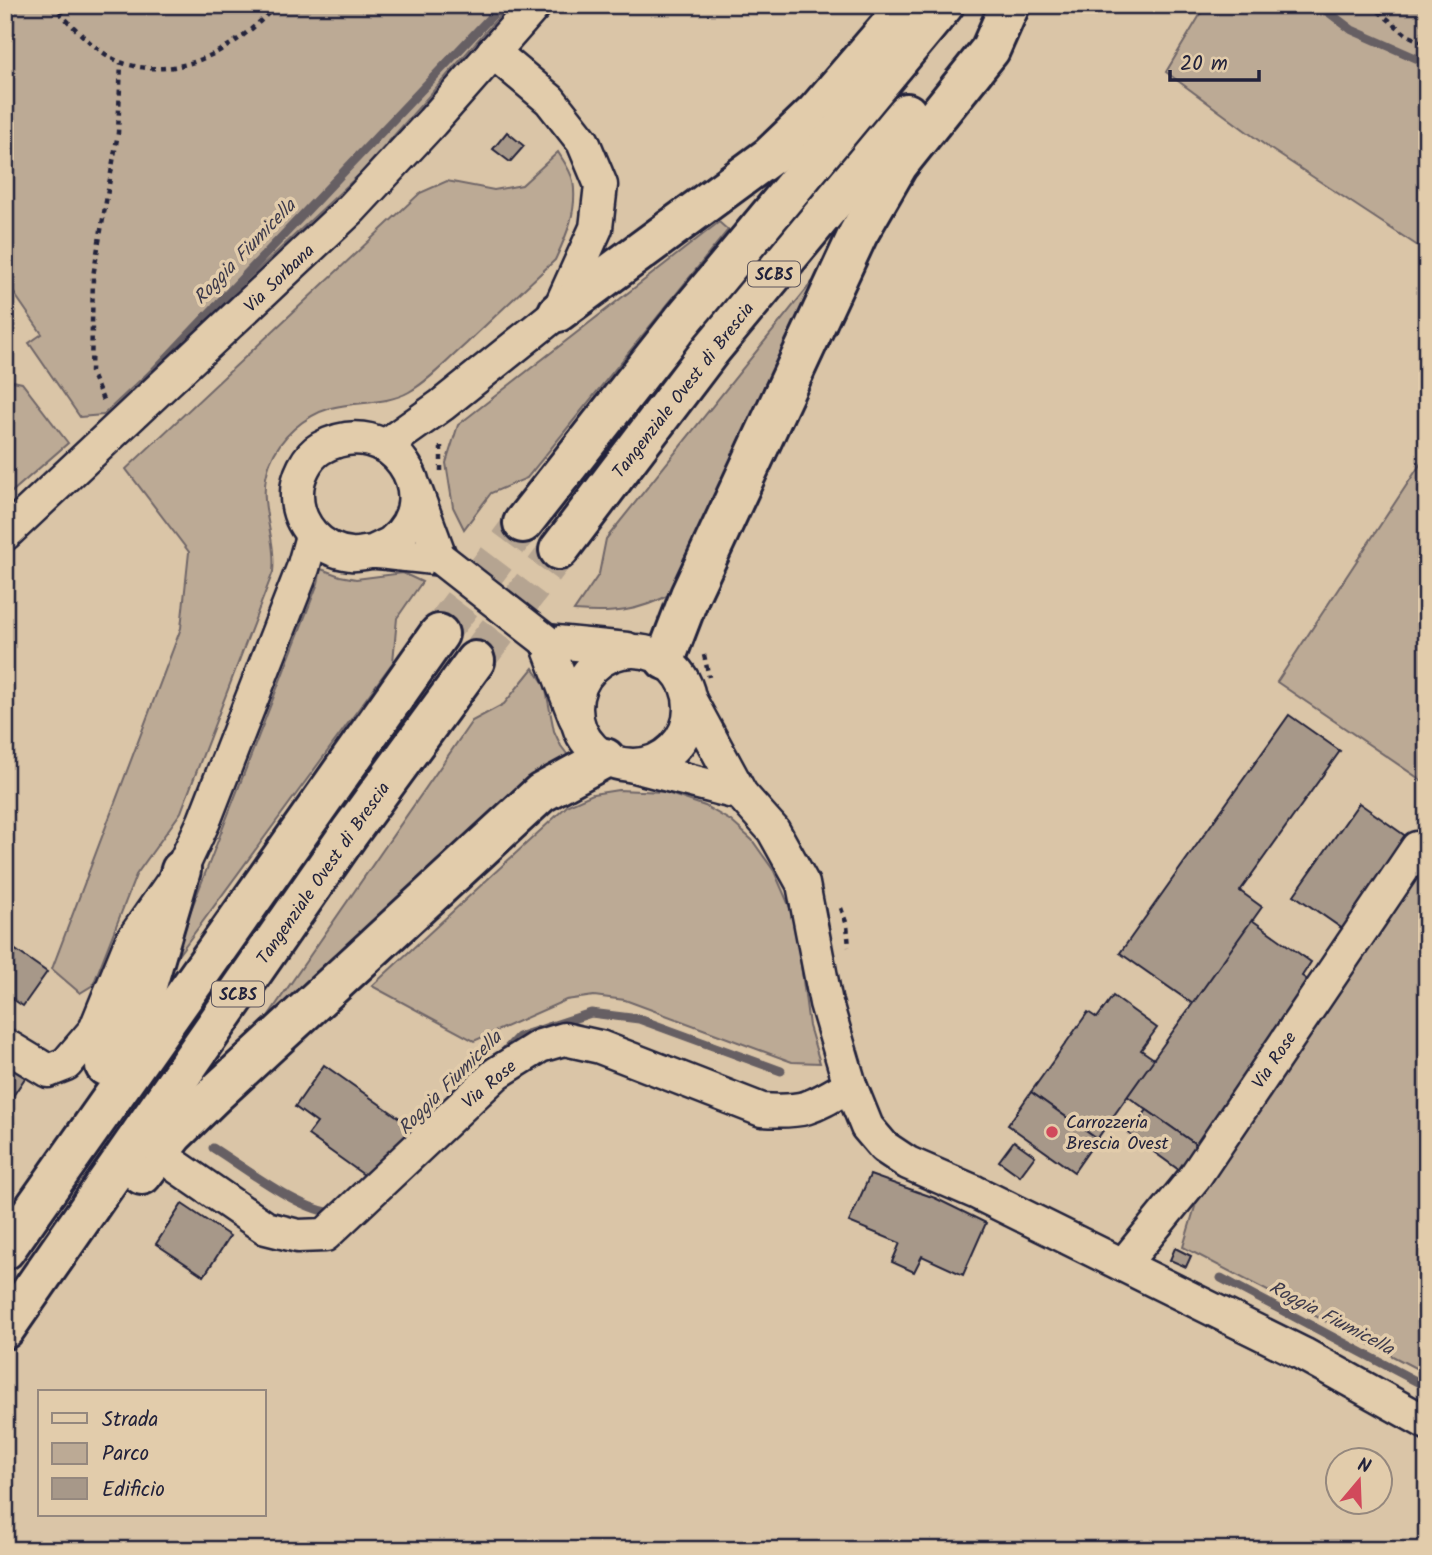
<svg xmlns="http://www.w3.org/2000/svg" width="1432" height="1555" font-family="Kalam,sans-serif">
	<rect width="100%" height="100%" fill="#dac5a7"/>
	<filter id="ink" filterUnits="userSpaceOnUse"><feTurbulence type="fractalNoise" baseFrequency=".0143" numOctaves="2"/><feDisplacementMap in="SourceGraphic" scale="14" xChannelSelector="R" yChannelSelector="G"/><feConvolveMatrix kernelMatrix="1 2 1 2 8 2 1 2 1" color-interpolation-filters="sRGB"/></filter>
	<g filter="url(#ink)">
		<g fill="#bcaa95" stroke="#6f6668" stroke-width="2">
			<path d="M5,5H509L362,172L103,415L80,417L29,343L42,334L5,280Z"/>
			<path d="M1206,5H1427V252L1269,148L1166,72Z"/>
			<path d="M558,152C563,160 571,171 573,181C578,209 567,235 555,260C525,288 495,316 466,344C448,360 430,380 409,392C386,405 356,401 331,408C304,416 280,437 270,463C255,503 277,533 273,572L181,812L136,875L93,985L80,993L52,969L181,628L189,552L126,469L420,193L447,181L494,190L522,185Z"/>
			<path d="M719,222L728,230L527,478L491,493L464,529L453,507L446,463L458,425Z"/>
			<path d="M812,282L819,287L673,593C638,612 612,614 574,611L599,574L606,539Z"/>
			<path d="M13,381L22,383L68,443L5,498V386Z"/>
			<path d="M1427,454V784L1277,682Z"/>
			<path d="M321,569L340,576L356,579L403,573L422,582L397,618L393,662L168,969L318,583Z"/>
			<path d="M533,668L545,685L554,731L561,746L573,762L253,1038L472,721L504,704Z"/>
			<path d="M618,790L664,792L705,806L731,821L752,840L774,871L795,919L809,1026L820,1063L792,1062L625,1000L594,996L566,1000L474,1041L372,986L568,805L593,794Z"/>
			<path d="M1427,855V1374L1183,1247L1200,1190Z"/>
		</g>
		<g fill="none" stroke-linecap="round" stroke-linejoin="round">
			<g stroke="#665e63" stroke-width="9">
				<path d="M1319,5L1352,30L1427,63"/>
				<path d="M144,382L502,5"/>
				<path d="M502,1054L518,1037L591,1013L639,1019L781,1071"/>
				<path d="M213,1148C244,1167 302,1213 337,1213"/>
				<path d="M1221,1278L1427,1387"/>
			</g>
		</g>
		<g fill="#a79889" stroke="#22223b" stroke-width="2">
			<path d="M507,132L524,146L510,162L493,149Z"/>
			<path d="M1289,715L1340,751L1240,891L1262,907L1193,1004L1120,953Z"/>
			<path d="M1359,803L1414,842L1350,934L1294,895Z"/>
			<path d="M1252,920L1311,962L1302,976L1319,988L1204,1150L1127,1096Z"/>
			<path d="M7,944L47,972L23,1006L5,994Z"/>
			<path d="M1113,996L1157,1028L1141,1050L1154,1059L1097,1139L1031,1092L1088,1012L1097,1018Z"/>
			<path d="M5,1056L29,1072L5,1108Z"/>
			<path d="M324,1065L415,1129L371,1180L308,1135L317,1123L295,1107Z"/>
			<path d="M1031,1092L1097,1139L1074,1172L1008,1125Z"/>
			<path d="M1147,1110L1204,1150L1186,1175L1129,1134Z"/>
			<path d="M1014,1141L1035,1156L1020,1176L999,1161Z"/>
			<path d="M870,1175L935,1198L986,1223L963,1275L922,1256L914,1272L892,1262L900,1243L849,1222Z"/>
			<path d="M182,1204L230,1236L204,1276L156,1244Z"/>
			<path d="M1175,1248L1191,1256L1186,1267L1170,1260Z"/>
		</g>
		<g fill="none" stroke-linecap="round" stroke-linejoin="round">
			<g stroke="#b5a491" stroke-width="38" stroke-dasharray="38 19" stroke-linecap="butt">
				<path d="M439,634L523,523"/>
				<path d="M475,661L559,550"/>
			</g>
			<g stroke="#22223b" stroke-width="37">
				<g id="street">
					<path d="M386,445L442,405L558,312L596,228L601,185L583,142L550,100L493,52"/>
					<path d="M5,534L352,208L432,122L535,5"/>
					<path d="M373,552C379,548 387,546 392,542C448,497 390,409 321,448C307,456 297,477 297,493C296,524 320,551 351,554C360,555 369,551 377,552C399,554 420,557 441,559L414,486"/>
					<circle cx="633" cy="708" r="57"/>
					<path d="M690,700L741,794L773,830L803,884L826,1003L850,1085L867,1127L884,1147L908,1163L975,1192L1303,1354L1427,1423"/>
					<path d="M575,717L546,641L627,649"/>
					<path d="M630,765L741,794"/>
					<path d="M5,1045L48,1071L66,1064L95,1030L131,942L181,870L204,821L303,568L312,536"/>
					<path d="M176,1166L266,1228L298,1236L325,1235L497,1073L540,1046L564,1039L600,1047L762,1110C806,1113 813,1107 850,1085"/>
					<path d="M1123,1265L1194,1178L1417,848"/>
				</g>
			</g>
			<g stroke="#22223b" stroke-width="44">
				<g id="highway">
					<path d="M558,312L770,156L816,112L908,5"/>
					<path d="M523,523L682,321L944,5"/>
					<path d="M559,550L710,351L907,113"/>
					<path d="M665,660L690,595L858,234L898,165L990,50L1010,5"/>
					<path d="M105,1066L126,1035L145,992L181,870"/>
					<path d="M142,1175L173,1135L216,1093L541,793L605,758"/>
					<path d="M5,1250L439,634"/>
					<path d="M5,1329L350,832L475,661"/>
				</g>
			</g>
			<g stroke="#22223b" stroke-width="4.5" stroke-dasharray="5 5" stroke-linecap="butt">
				<path d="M52,5C71,24 97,54 123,63C180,82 239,47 276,5"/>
				<path d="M1371,5L1407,35L1427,44"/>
				<path d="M103,400L91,372L93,276L118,133L121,63"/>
				<path d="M441,471V441"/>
				<path d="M704,655L709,677"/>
				<path d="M841,908L847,925L849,947"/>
			</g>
			<use href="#street" stroke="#e2ccab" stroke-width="32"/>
			<use href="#highway" stroke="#e2ccab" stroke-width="38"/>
			<g stroke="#22223b" stroke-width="37" stroke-linecap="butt">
				<path id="street-bridge" d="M441,559L546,641"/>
			</g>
			<use href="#street-bridge" stroke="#e2ccab" stroke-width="32"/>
		</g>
	</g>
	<circle fill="#d1495b" stroke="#e2ccab" stroke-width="2.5" cx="1052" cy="1132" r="7"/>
	<g text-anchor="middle" stroke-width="7" stroke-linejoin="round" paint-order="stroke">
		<g fill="#e2ccab" stroke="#5c555d" stroke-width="2">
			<rect x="748" y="261.5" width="52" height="25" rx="5"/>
			<rect x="212" y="981.5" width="52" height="25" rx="5"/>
		</g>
		<g font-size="16" font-weight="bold" fill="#22223b">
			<text x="774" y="280">SCBS</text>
			<text x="238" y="1000">SCBS</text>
		</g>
		<g font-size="18" fill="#22223b" stroke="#e2ccab">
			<text transform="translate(279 278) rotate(-44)" y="6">Via Sorbana</text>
			<text transform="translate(683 390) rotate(-52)" y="6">Tangenziale Ovest di Brescia</text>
			<text transform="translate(323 873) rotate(-55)" y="6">Tangenziale Ovest di Brescia</text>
			<text transform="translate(1274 1060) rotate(-56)" y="6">Via Rose</text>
			<text transform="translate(489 1084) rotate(-40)" y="6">Via Rose</text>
		</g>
		<g font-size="18" fill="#22223b" stroke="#e2ccab" text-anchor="start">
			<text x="1066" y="1128">Carrozzeria<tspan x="1066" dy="21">Brescia Ovest</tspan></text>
		</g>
		<g font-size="19" font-style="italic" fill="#3e3b4c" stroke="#e2ccab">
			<text transform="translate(244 251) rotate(-46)" y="7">Roggia Fiumicella</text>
			<text transform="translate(449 1082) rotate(-45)" y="7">Roggia Fiumicella</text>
			<text transform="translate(1332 1317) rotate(28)" y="7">Roggia Fiumicella</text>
		</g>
	</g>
	<rect width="1432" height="1555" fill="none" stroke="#e2ccab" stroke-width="28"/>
	<rect x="14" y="14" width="1404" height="1527" fill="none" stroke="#22223b" stroke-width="2.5" filter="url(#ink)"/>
	<rect x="38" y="1390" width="228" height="126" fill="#e2ccab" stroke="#95887e" stroke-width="2"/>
	<rect x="52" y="1413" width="35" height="10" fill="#e2ccab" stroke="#95887e" stroke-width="2"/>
	<text x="102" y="1426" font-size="21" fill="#22223b">Strada</text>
	<rect x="52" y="1443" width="35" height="21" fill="#bcaa95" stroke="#95887e" stroke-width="2"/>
	<text x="102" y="1460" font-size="21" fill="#22223b">Parco</text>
	<rect x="52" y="1478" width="35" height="21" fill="#a79889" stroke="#95887e" stroke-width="2"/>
	<text x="102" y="1496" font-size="21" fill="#22223b">Edificio</text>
	<g transform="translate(1359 1481) rotate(19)"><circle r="33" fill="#e2ccab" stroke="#95887e" stroke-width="2"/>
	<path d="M0-5L12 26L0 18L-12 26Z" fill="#d1495b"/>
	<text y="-10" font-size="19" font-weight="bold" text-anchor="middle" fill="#22223b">N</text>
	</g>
	<path d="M1170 70v10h89v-10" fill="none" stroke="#22223b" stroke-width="3.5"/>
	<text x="1180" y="70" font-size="21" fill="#22223b" stroke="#e2ccab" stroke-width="5" paint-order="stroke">20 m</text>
</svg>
